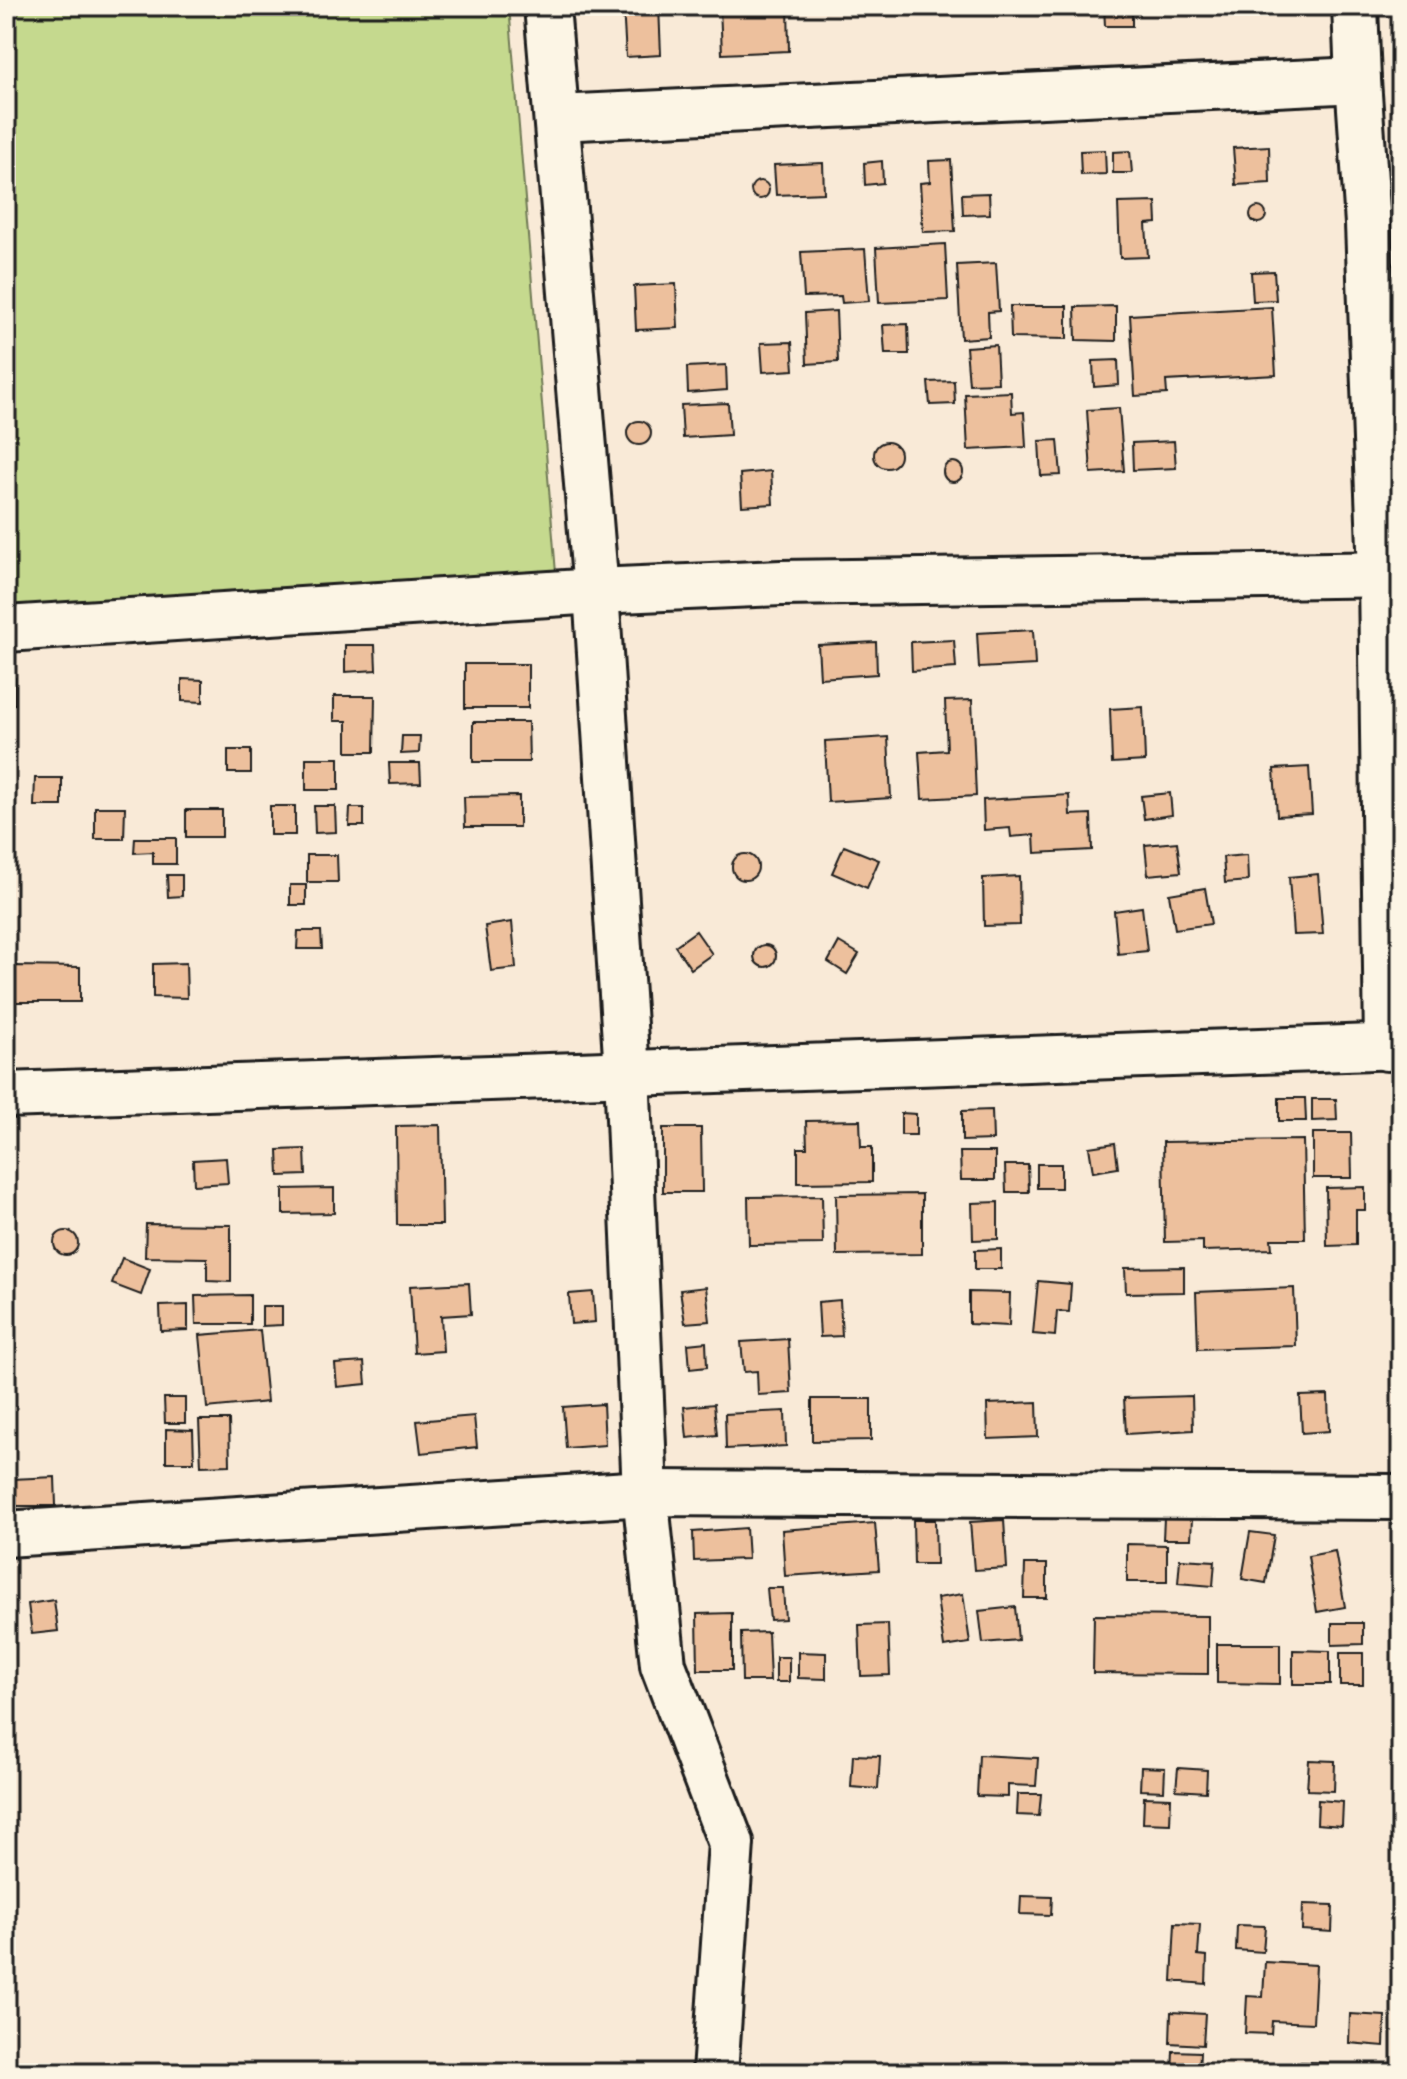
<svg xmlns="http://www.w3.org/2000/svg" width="1407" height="2079" font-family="'Patrick Hand',sans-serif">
	<rect width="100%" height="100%" fill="#f9ead7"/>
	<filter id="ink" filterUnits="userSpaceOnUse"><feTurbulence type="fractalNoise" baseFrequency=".0125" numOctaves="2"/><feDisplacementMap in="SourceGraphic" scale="16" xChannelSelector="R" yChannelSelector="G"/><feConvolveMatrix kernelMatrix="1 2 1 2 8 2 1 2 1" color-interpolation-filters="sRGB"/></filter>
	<g filter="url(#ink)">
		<path fill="#c5d98e" stroke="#707a55" stroke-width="2" d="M6,6H509L556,573L6,609Z"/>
		<g fill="#edc09d" stroke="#1c1c1c" stroke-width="2">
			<path d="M623,6H659L661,55L626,57Z"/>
			<path d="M720,6H788L789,51L722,54Z"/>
			<path d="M1104,6H1132V26H1105Z"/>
			<path d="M1269,146L1270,183L1236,185L1233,148Z"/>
			<path d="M1105,150L1106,174L1081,175L1080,151Z"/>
			<path d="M1130,151L1132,173H1113V152Z"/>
			<path d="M951,160L955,231L923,232L920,183L930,182L929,161Z"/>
			<path d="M882,161L883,183L865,185L864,163Z"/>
			<path d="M823,163L824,193L776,195L774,165Z"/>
			<circle cx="760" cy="190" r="9"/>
			<path d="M989,193L990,214L963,215L962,194Z"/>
			<path d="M1156,202L1157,223L1146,224L1148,257L1120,258L1118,203Z"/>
			<circle cx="1258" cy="215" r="8"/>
			<path d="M945,244L948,300L879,303L876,248Z"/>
			<path d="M865,249L869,301L842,303L841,296L804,297L801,252Z"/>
			<path d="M996,263L999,311L988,312L989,337L961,339L957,265Z"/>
			<path d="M1274,271L1276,300L1253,301L1251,272Z"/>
			<path d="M676,284L678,328L636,330L634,286Z"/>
			<path d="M1010,306H1067V339L1011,338Z"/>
			<path d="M1116,306V341L1076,340L1075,307Z"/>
			<path d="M1272,307L1276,375L1166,381L1167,394L1135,396L1130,315Z"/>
			<path d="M836,311L838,362L807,364L805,313Z"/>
			<path d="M908,324L909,354H885L883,325Z"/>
			<path d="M792,342L794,370L763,372L761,343Z"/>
			<path d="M996,345L998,383L969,384L966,347Z"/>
			<path d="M1118,360L1119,385L1094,387L1093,361Z"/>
			<path d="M726,365L727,390L688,393L687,367Z"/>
			<path d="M954,381L955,404L930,405L928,382Z"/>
			<path d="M1011,392L1012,413L1024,412L1026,447L968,450L965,394Z"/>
			<path d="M728,403L730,435L683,438L681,405Z"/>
			<path d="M1119,408L1124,471L1091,473L1087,410Z"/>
			<circle cx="639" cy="433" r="12"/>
			<path d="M1058,440L1061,475L1041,476L1039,441Z"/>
			<path d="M1174,441L1176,468L1133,470L1132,443Z"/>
			<circle cx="887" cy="455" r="13"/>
			<circle cx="953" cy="472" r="10"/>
			<path d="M771,471L773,504L742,506L740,474Z"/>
			<path d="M1033,630L1035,665L979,668L977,633Z"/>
			<path d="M954,640L956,668L912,671L911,642Z"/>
			<path d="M876,642L877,674L820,678L818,645Z"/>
			<path d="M345,645H375L376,670L345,672Z"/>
			<rect x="465" y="664" width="63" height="44"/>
			<path d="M6,678H15V704L6,705Z"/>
			<path d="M182,679L203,680V702L182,701Z"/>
			<path d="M334,696H375L374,752H347V721H334Z"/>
			<path d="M972,700L976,796L922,799L919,752L947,750L945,701Z"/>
			<path d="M1143,707L1145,761L1112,763L1110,709Z"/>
			<path d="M473,722H528L529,762H473Z"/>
			<path d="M402,736H420L419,753L401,754Z"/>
			<path d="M888,737L891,798L828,802L825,741Z"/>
			<rect x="228" y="750" width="23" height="23"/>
			<rect x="306" y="758" width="33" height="32"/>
			<path d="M389,763H420L421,783L390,784Z"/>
			<path d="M1309,767L1312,814L1277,816L1274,769Z"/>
			<path d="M35,778H62V806H34Z"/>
			<path d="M1170,793L1172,815L1144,819L1141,796Z"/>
			<path d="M1069,795L1070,815L1091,814L1092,850L1035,853L1034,835L1011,837L1010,828L984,830L983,800Z"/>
			<path d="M519,796V827H465L464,797Z"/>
			<rect x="270" y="806" width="25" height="29"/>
			<path d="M314,806H335L336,832L315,833Z"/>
			<path d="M95,807H125L124,839H95Z"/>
			<path d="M350,808H364V826H349Z"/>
			<rect x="186" y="810" width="36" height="27"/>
			<path d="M135,838H176V864H153V852L134,853Z"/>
			<path d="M1177,842L1181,872L1148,875L1145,845Z"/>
			<path d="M844,846L879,860L867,888L832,873Z"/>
			<circle cx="745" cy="867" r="13"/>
			<path d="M307,855H337L338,882H307Z"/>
			<path d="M1247,855L1248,881L1225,883L1223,857Z"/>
			<path d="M1318,874L1323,934L1293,935L1289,877Z"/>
			<path d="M167,875H182V896L168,897Z"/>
			<path d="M1019,876L1020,925L984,926L983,878Z"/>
			<rect x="290" y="885" width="16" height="20"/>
			<path d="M1205,888L1211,924L1175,929L1169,894Z"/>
			<path d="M1142,907L1147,951L1118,954L1114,911Z"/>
			<path d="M512,922L516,968L491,971L485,926Z"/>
			<path d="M298,931H321L322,949H297Z"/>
			<path d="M696,931L712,954L691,969L675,946Z"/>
			<path d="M839,942L859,954L847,974L828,962Z"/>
			<circle cx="765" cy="956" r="11"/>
			<path d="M186,963L187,998L153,997V964Z"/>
			<path d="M15,966L80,967V1002H15Z"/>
			<path d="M1279,1098H1305L1306,1121H1279Z"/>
			<path d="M1312,1099H1336L1337,1120L1312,1121Z"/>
			<path d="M992,1110L993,1140L962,1141V1111Z"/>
			<path d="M901,1113L916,1114V1135H901Z"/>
			<path d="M860,1120L861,1147H872V1182L798,1183V1148H807L806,1121Z"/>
			<path d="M440,1125L442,1225H397L396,1126Z"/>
			<path d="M663,1128H701L702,1192H663Z"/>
			<path d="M1313,1133H1351L1352,1178H1313Z"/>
			<path d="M1303,1140L1305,1239H1271L1272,1249L1203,1251V1241L1165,1242L1163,1142Z"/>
			<path d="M1115,1143L1118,1168L1093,1172L1089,1147Z"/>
			<path d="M305,1149L306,1175L279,1176L278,1150Z"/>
			<path d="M960,1152H995V1180H961Z"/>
			<path d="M226,1158L228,1183L194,1185L193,1160Z"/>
			<rect x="1037" y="1164" width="24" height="24"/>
			<path d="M1005,1165H1028L1029,1192H1006Z"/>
			<path d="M1365,1187V1210H1356V1245L1327,1246L1326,1188Z"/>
			<path d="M334,1188V1213L283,1214V1189Z"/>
			<path d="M922,1194V1254L837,1255L836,1195Z"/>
			<path d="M822,1196L823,1244L749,1245L748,1197Z"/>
			<path d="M998,1202V1239L973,1240L972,1203Z"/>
			<path d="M146,1224L231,1225V1282L207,1281V1258L145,1257Z"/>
			<circle cx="66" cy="1243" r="12"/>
			<path d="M1001,1249V1269H975V1250Z"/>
			<path d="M122,1258L150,1269L141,1295L112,1284Z"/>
			<path d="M1184,1267V1292L1126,1293L1125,1268Z"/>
			<path d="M1038,1281L1071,1284L1069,1312L1057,1311L1055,1336L1033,1334Z"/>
			<path d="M469,1283L471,1314L441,1316L443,1351L414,1353L410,1286Z"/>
			<path d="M706,1287L710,1321L685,1323L680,1290Z"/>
			<path d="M1294,1288L1296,1346L1198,1349L1196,1292Z"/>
			<path d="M593,1292L595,1322L571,1324L569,1294Z"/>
			<path d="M969,1292L1010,1293L1009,1326L969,1324Z"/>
			<path d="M250,1295V1324H196L195,1296Z"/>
			<path d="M840,1300L842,1336L820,1337L818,1302Z"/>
			<path d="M188,1305V1330L161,1331L160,1306Z"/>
			<path d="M262,1306H282V1325L262,1326Z"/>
			<path d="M260,1330L267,1402L207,1408L200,1335Z"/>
			<path d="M788,1339L791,1393L758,1395L757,1371L744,1372L741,1342Z"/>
			<path d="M706,1342L707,1367L690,1369L688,1344Z"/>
			<path d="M364,1362L366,1384L337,1387L335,1364Z"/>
			<path d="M1328,1395L1329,1431L1302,1433L1300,1396Z"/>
			<path d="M1192,1396L1193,1430L1126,1434L1124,1398Z"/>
			<path d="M164,1398H185V1423H165Z"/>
			<path d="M812,1399H871V1440L812,1441Z"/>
			<path d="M1037,1402L1038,1437L988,1439L987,1404Z"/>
			<path d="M603,1404L605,1445L566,1448L563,1407Z"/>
			<path d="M714,1404L717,1435L687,1438L684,1407Z"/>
			<path d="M785,1411L786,1446L726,1449L725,1414Z"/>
			<path d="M474,1416L477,1447L421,1453L417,1421Z"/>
			<path d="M199,1420H229L230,1465L201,1466Z"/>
			<path d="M166,1429L193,1430L194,1462H166Z"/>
			<path d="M55,1477L56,1506H11L12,1479Z"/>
			<path d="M1164,1518H1192L1191,1539H1163Z"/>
			<path d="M913,1520H935L936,1564H914Z"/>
			<path d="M1004,1520L1007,1568L974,1570L970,1522Z"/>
			<path d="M875,1523L879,1570L785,1576L782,1530Z"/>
			<path d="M746,1528L748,1559L694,1561L693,1532Z"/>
			<path d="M1250,1532L1274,1535L1266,1583L1242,1579Z"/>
			<path d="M1127,1544L1167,1545V1582H1127Z"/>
			<path d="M1335,1551L1345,1607L1317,1612L1308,1556Z"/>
			<path d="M1180,1559L1215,1561L1213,1586L1178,1583Z"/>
			<path d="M1025,1564H1047V1598H1024Z"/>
			<path d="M767,1588H783L785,1619L770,1620Z"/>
			<path d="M963,1594L970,1643L944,1647L937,1598Z"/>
			<path d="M54,1600L58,1631L32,1634L28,1604Z"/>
			<path d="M1015,1607L1018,1640L983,1643L979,1611Z"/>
			<path d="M732,1613V1670H698L697,1614Z"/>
			<path d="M1094,1615L1208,1616V1674L1093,1673Z"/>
			<path d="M1332,1623H1363V1644L1332,1645Z"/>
			<path d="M888,1624L890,1675L861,1676L859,1625Z"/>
			<path d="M768,1632L770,1681H742L741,1633Z"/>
			<path d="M1217,1644H1280V1684L1217,1683Z"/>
			<path d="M1293,1650L1330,1651V1684H1293Z"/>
			<path d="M798,1652L826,1653V1679L798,1678Z"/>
			<rect x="1340" y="1653" width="23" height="32"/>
			<rect x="776" y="1657" width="13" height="25"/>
			<path d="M853,1755L880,1756L878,1789L851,1787Z"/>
			<path d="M979,1755L1038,1758L1036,1786L1008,1785V1797L977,1796Z"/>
			<path d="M1309,1760L1335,1761L1334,1791L1307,1790Z"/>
			<path d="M1141,1767L1165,1768L1164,1791L1140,1790Z"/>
			<path d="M1178,1768L1207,1770L1206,1792L1176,1790Z"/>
			<path d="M1018,1794H1041L1039,1816L1017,1815Z"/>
			<path d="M1144,1797L1171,1798L1170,1824L1143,1823Z"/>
			<path d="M1318,1800L1343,1802L1342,1826L1317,1824Z"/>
			<path d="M1021,1896L1052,1897L1051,1915L1020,1914Z"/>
			<path d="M1303,1904L1333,1905L1332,1932L1302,1930Z"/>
			<path d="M1175,1923L1200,1924L1198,1955L1207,1956L1206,1984L1172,1981Z"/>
			<path d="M1237,1925L1265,1926L1263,1952L1236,1950Z"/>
			<path d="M1265,1962L1316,1965L1313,2023L1272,2021L1271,2034L1245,2033L1247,1996L1263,1997Z"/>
			<path d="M1171,2012L1205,2014L1203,2045L1170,2043Z"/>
			<path d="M1350,2014L1385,2016L1384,2046L1349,2043Z"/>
			<path d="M1173,2051L1200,2052L1199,2073H1172Z"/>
			<path d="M1301,2062L1328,2063L1327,2073H1300Z"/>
		</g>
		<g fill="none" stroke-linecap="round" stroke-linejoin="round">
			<g stroke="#1c1c1c" stroke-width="50">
				<g id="minor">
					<path d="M547,6L596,591L627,1072L645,1493L663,1665L731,1843L715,2073"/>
					<path d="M1355,6L1358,80L1368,224L1381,574L1387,1048"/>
					<path d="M557,118L1358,80"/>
					<path d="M6,629L596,591L781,583L1401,574"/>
					<path d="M6,1095L1401,1046"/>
					<path d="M6,1534L645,1493L1401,1497"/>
				</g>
			</g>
			<use href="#minor" stroke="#fcf5e5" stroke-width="44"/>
		</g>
	</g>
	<rect width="1407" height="2079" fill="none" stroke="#fcf5e5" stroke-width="32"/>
	<rect x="16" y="16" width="1375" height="2047" fill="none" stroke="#1c1c1c" stroke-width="3" filter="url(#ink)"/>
</svg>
